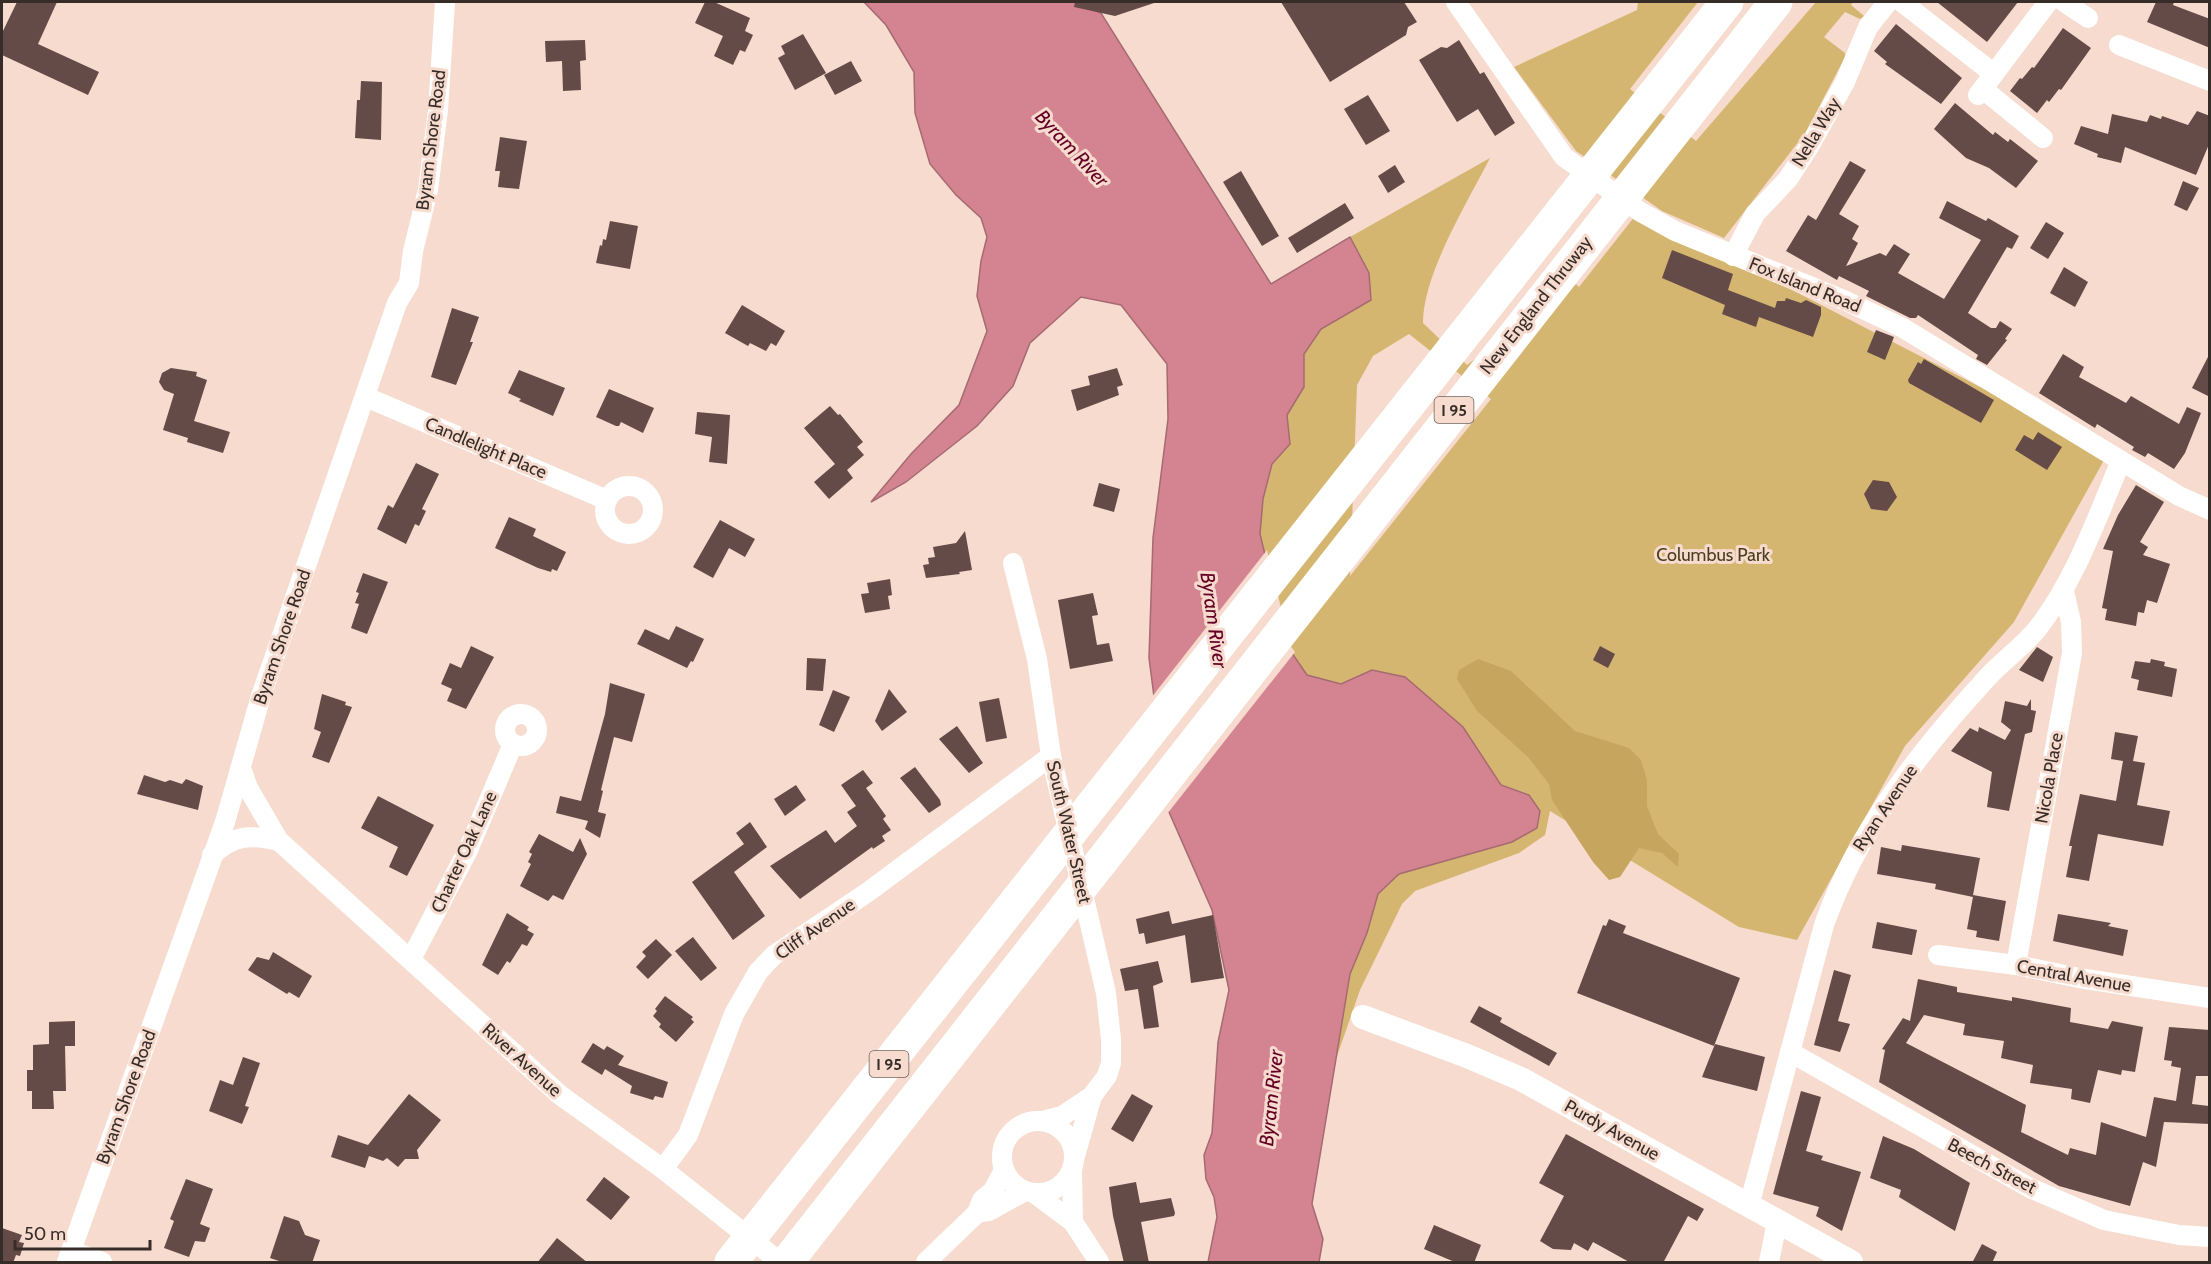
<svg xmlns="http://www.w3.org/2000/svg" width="2211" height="1264" font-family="Cabin,sans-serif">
	<rect width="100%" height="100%" fill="#f6dbce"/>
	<g fill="#d5b670" fill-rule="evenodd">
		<path d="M1638,2H1698L1630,89L1696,141L1816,2H1853L1851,5L1864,16L1860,19L1845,12L1824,37L1845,53V57L1806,132L1724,238L1662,211L1576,151L1514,67L1637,10Z"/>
		<path d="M1490,158C1467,203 1423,274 1423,323L1467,365L1576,284L1579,287L1639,211L2108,453L2014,622L1905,746L1797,940L1739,927L1550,811L1545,835L1519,853L1415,891L1402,904L1360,990L1336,1059L1350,974L1367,933L1378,894L1399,874L1512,842L1534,802L1501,786L1463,727L1372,670L1341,684L1307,675L1287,646L1260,534L1263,499L1272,464L1290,444L1287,415L1304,387V354L1321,329L1371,300L1369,273L1350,237ZM1409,334L1491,399L1350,576L1357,385L1373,356Z"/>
	</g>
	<path fill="#c6a65e" d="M1478,659L1511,671L1575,731L1629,748L1641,760L1647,780V806L1658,834L1679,854L1678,867L1662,853L1639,848L1620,877L1609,880L1593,862L1552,800L1549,784L1528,757L1477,711L1457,679L1459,670Z"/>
	<path fill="#d48491" stroke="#a56a72" stroke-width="1.5" d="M864,2H1076L1101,13L1271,284L1350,237L1369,273L1371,300L1321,329L1304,354V387L1287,415L1290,444L1272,464L1263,499L1260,534L1287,646L1307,675L1341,684L1372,670L1405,677L1463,727L1501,785L1529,795L1540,811L1537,828L1512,842L1399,874L1378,894L1367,933L1350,974L1312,1204L1323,1239L1319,1262H1208L1217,1217L1214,1197L1206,1179L1204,1155L1212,1133L1218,1042L1229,990L1212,910L1169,812L1149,658L1153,538L1168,419L1167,364L1121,305L1081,297L1030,343L1013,386L977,426L906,482L871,502L911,454L959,405L987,331L977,296L981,261L987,237L981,218L956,195L930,164L915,113L914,72L886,25Z"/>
	<path fill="#f6dbce" d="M1267,550L1290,645L1295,652L1167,814L1151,698Z"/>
	<g fill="#644b47">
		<path d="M17,2H57L38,44L99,72L88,95L2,55V33Z"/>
		<path d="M705,2H714L750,18L745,31L753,35L745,52L740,50L733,65L714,56L723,36L695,23Z"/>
		<path d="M1075,2H1157L1115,16L1074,7Z"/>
		<path d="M1281,2H1404L1417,22L1408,27L1406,35L1330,82Z"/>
		<path d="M1937,2H2018L1987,42Z"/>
		<path d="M2156,2H2174L2173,5L2210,19V48L2147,22Z"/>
		<path d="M1896,24L1962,78L1941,104L1885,64L1887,62L1874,51Z"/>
		<path d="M2063,28L2091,48L2061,90L2059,89L2049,102L2047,100L2037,113L2010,91L2020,78L2022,79L2032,67L2034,68Z"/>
		<path d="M803,34L826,73L795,90L778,58L785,54L781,46Z"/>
		<path d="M585,40L586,60L580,61L581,90L563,91L562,61L546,62L545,41Z"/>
		<path d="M1459,40L1480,74L1484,72L1515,123L1495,136L1478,109L1457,122L1419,60L1441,47L1447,48Z"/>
		<path d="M851,61L862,81L835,95L824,75Z"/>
		<path d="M361,81L382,82L381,140L355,138L357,100H360Z"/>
		<path d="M1368,95L1390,131L1366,145L1344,109Z"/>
		<path d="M1955,103L1993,135L1995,132L2008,142L2010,139L2038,161L2016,188L1989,168L1966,158L1934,129Z"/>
		<path d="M2197,111L2210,116V142L2196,175L2125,147L2121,163L2097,157L2098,154L2074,144L2081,126L2108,134L2112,114L2147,122L2150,115L2161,119L2162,116L2188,125Z"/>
		<path d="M500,137L527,141L519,189L498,187L500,171H495Z"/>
		<path d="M1850,161L1866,170L1839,214L1859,226L1852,239L1858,243L1846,266L1880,253L1886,256L1894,244L1910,254L1898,273L1944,299L1981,240L1939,218L1947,201L1986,221L1988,218L2019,236L2012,249L2007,247L1968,313L1991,328H1996L2000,321L2012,329L2005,339L2007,340L1987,365L1976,359L1978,355L1918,315L1916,318H1910L1866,296L1869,291L1839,276L1837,280L1786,251L1808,215L1816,220Z"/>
		<path d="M1395,165L1405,182L1388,193L1378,176Z"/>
		<path d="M1241,171L1279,236L1262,246L1223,182Z"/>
		<path d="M2183,181L2199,188L2187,211L2174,205Z"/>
		<path d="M1345,203L1354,218L1297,253L1288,238Z"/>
		<path d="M610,221L638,226L630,269L596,263L600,245L602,246L603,239L606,240Z"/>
		<path d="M2046,222L2064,233L2048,259L2030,248Z"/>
		<path d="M1672,250L1733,274L1728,290L1775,308L1777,301H1785L1786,298L1801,303L1806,300L1821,307V315L1813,337L1759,317L1756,327L1722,314L1725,305L1662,278Z"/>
		<path d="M2064,267L2088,282L2075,307L2050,293Z"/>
		<path d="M742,305L785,331L776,346L771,343L766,351L750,343L748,346L725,333Z"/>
		<path d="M452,308L479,317L470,342H473L456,385L431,377Z"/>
		<path d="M1876,330L1894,337L1885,360L1867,352Z"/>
		<path d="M2210,353V397L2192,388Z"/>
		<path d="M2063,354L2084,367L2079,377L2126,403L2131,396L2179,424L2187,407L2201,413L2185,453L2174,469L2148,453L2145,457L2132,450L2134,447L2097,424L2095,428L2039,393Z"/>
		<path d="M1924,359L1994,400L1981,423L1909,383L1908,380L1918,362L1921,364Z"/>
		<path d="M171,368L197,372L196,376L207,380L194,421L230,432L223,453L187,442L188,438L163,430L174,394L164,390L159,382L162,373Z"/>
		<path d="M1117,368L1123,385L1117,387L1119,395L1077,411L1071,390L1090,385L1088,376Z"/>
		<path d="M519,370L565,388L553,416L519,401L521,399L508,393Z"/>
		<path d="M609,389L654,408L643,433L621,422L619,426H616L596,417Z"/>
		<path d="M830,406L838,415L840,414L863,442L857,447L864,455L847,470L853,478L829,499L814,482L835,464L804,428Z"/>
		<path d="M697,412L730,415L727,464L709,462L712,437L695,434Z"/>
		<path d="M2038,432L2062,447L2047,470L2015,450L2024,435L2033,440Z"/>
		<path d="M416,463L439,474L422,509L426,511L419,526L415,524L406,544L377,529L388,505L393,508Z"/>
		<path d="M1873,480L1889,482L1897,497L1887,511L1871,509L1864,494Z"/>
		<path d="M1099,483L1120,489L1114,512L1093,506Z"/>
		<path d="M2136,485L2164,502L2140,542L2148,547L2143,555L2170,564L2157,603L2147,600L2144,613L2138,612L2136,626L2105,620L2107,609L2102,608L2113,551L2103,549L2118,515Z"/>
		<path d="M509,517L536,529L533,536L566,552L557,571L552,569L551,572L538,568L495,548Z"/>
		<path d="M720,520L755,539L745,557L729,548L713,578L693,567Z"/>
		<path d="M965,531L972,570L959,572L960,574L926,578L923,565L929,564L928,558L935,557L933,547L956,543Z"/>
		<path d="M363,573L388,582L367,634L351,628L359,604L355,603L359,593L356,592Z"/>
		<path d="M890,579L892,595L888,596L890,609L865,613L861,594L869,593L867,583Z"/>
		<path d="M1093,593L1098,615L1092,616L1097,645L1109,643L1113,661L1070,669L1058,600Z"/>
		<path d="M676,626L704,639L693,662L691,661L687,668L637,644L645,629L669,640Z"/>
		<path d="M471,646L494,657L466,709L447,701L452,689L441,684L450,663L461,668Z"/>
		<path d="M1600,646L1615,654L1608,668L1593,660Z"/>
		<path d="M2037,647L2053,657L2043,682L2019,670Z"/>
		<path d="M807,658L826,659L823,691L806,690Z"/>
		<path d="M2151,659L2165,662L2164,666L2177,669L2172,697L2137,690L2139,680L2131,678L2135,661L2150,663Z"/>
		<path d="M610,683L645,694L632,742L614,737L601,790L603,791L598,812L606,814L600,838L585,829L588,821L556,813L560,796L581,801L605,714Z"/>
		<path d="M889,689L907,712L882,731L875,721Z"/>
		<path d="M833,690L850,697L834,732L819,725Z"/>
		<path d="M322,694L346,702L345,705L352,707L329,763L312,757L321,732L314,729Z"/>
		<path d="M999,698L1007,738L986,742L979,702Z"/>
		<path d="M2031,699V710L2036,711L2032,732L2025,734L2009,811L1987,807L1992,772L1951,751L1970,728L1978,732L1979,727L2005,740L2011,730L2001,722L2005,701L2027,706Z"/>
		<path d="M957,726L983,763L969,773L939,739Z"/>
		<path d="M2115,732L2138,736L2133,761L2145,763L2137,805L2170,811L2163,846L2098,834L2089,881L2066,877L2072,846H2069L2080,794L2116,801L2123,761L2111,759Z"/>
		<path d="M915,767L940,800L941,805L929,813L900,778Z"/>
		<path d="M863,770L873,783L866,788L886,816L883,819L891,830L882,836L885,841L873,849L872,847L800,899L770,866L826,830L835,843L857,826L847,812L856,806L841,785Z"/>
		<path d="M144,775L165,782L170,780L182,784L186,779L203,786L198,810L137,794Z"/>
		<path d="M796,785L806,800L785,816L774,799Z"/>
		<path d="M378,796L434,825L407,876L389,867L398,847L361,828Z"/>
		<path d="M750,822L767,847L734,872L765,916L733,940L692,882L744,844L736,833Z"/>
		<path d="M539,834L573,852L580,838L587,854L563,900L553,895L548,901L520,886L531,864L528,862L532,854L529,852Z"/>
		<path d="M1902,845L1980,858L1973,895L2006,901L1999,941L1976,937L1977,931L1967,929L1973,897L1935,889L1936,884L1877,874L1881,847L1901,851Z"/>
		<path d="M1169,911L1172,924L1213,915L1224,978L1191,983L1185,935L1146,944L1144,933L1139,934L1136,919Z"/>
		<path d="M507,913L529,927L527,930L534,934L527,946L522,944L510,963L507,961L498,975L482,965Z"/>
		<path d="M2058,914L2111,923L2108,926L2128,930L2123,956L2053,941Z"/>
		<path d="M1609,919L1626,926L1623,933L1740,978L1714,1046L1577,993L1603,925L1606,926Z"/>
		<path d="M1877,922L1917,930L1912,955L1872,948Z"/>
		<path d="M693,937L717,968L701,981L675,951Z"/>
		<path d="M656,939L672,955L648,979L636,967L646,956L642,952Z"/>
		<path d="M273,952L312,976L299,998L289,992L287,994L248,970L257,957L269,960Z"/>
		<path d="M1158,961L1163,982L1153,986L1159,1027L1144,1029L1138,989L1125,991L1120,969Z"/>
		<path d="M1834,970L1851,975L1838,1021L1850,1024L1840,1052L1814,1045Z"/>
		<path d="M1918,979L1957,987V992L2012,1001V997L2071,1008L2070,1022L2108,1029L2112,1021L2143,1027L2135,1072L2122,1070L2121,1075L2098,1070L2090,1103L2071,1099L2072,1089L2030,1083L2033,1065L2001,1058L2004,1041L1963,1035L1965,1024L1924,1015L1906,1043L2026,1105L2021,1132L2068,1155L2070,1148L2096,1155L2101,1122L2146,1137L2154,1097L2176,1101L2181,1068L2171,1066L2172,1061L2164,1060L2169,1027L2210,1030V1076H2196L2192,1104L2209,1106L2210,1124L2164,1122L2156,1167L2143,1162L2130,1206L2059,1186L1879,1082L1885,1050L1882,1049L1903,1018L1910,1021Z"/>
		<path d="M665,996L693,1017L691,1019L694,1022L676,1042L659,1027L661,1024L653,1016L657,1011L655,1009Z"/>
		<path d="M1479,1006L1502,1018L1500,1022L1557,1053L1549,1066L1470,1022Z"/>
		<path d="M75,1021V1046H65L66,1091H53L54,1109H32V1091H27V1070H33V1045L49,1044V1022Z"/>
		<path d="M593,1043L604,1050L607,1046L624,1056L618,1065L668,1082L663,1098L655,1096L653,1100L630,1093L632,1086L605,1069L602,1075L581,1062Z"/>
		<path d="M1715,1044L1765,1057L1757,1091L1702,1077Z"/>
		<path d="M243,1057L260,1063L245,1106L249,1107L242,1124L209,1111L220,1080L233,1085Z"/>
		<path d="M1801,1091L1821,1097L1806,1151L1823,1156L1821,1160L1861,1172L1842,1231L1816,1216L1819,1207L1773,1194Z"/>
		<path d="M409,1094L441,1120L417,1150L419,1159H405L398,1167L387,1158L383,1161L369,1156L365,1168L331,1157L338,1135L368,1145Z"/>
		<path d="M1132,1094L1153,1106L1133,1142L1111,1129Z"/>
		<path d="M1566,1134L1704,1209L1697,1221L1688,1216L1663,1263H1631L1593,1242L1588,1251L1574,1243L1571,1250L1553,1249L1540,1241L1564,1196L1539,1183Z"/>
		<path d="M1883,1136L1914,1149L1970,1183L1955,1231L1899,1197L1901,1190L1870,1178Z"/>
		<path d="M604,1177L630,1197L611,1220L586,1200Z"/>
		<path d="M186,1179L213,1189L200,1224L210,1228L205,1242L195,1241L189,1257L164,1248L174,1221L170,1219Z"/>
		<path d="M1136,1182L1140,1203L1171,1198L1175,1213L1174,1216L1141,1222L1149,1263H1124L1113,1216L1109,1187Z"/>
		<path d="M284,1216L299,1221L305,1235L320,1240L312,1263H285L270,1258Z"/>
		<path d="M1434,1225L1481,1245L1474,1263H1457L1424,1249Z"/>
		<path d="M2,1228L22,1235L19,1242L24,1243L20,1256L16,1255L13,1263H2Z"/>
		<path d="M557,1238L588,1263H537Z"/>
		<path d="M1982,1244L1997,1252L1992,1263H1972Z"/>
	</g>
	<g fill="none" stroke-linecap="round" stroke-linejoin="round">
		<g stroke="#fff" stroke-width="20">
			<path d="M1456,2L1564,157L1639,211L1675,231L1846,301L1903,328L2179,496L2210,510"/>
			<path d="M1902,2L1994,74"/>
			<path d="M2064,2L2088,18"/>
			<path d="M2119,45L2210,81"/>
			<path d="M1983,89L2043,138"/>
			<path d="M1978,95L2048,2"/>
			<path d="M1733,256L1755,214L1788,179L1810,145L1845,82L1868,27L1888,2"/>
			<path d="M366,397L607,500"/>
			<circle cx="629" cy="510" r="24"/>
			<path d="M1013,563L1037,659L1051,756L1106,993L1111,1039V1063L1107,1076L1092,1096L1062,1116L1042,1121"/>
			<circle cx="521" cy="730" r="16"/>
			<path d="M241,768L248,788L279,841"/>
			<path d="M212,855C234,835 250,834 279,841L560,1095L663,1169L780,1262"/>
			<path d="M1938,955L2016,965L2079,978L2210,998"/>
			<path d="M411,959L468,850L513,744"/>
			<path d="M2016,965L2072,653L2071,622L2064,591"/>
			<path d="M1790,1052L2030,1188L2104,1220L2179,1235L2210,1237"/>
			<circle cx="1038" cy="1157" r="36"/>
			<path d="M1075,1156L1092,1096"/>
			<path d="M663,1169L688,1135L734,1014L758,972L774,955L868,892L1051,756"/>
			<path d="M1072,1170L1073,1222"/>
			<path d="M1034,1193L1073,1222L1099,1262"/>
			<path d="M1749,1206L1824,925C1857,831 1919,752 1986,679C2002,661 2023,647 2038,628C2076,579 2097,517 2121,461"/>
			<path d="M977,1213L989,1211L1025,1191"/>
			<path d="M71,1251L102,1262"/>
			<path d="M67,1262L225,822L261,696L397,303L409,283L413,251L428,190L438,110L445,2"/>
			<path d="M926,1262L977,1213L982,1200L993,1191L1004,1170"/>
			<path d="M1769,1262L1777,1222"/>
		</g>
		<path stroke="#fff" stroke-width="24" d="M1363,1017L1467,1056L1521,1079L1851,1262"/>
		<g stroke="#fff" stroke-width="33">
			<path d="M731,1262L1727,2"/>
			<path d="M787,1262L1776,2"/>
		</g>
	</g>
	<g text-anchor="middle" stroke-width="6" stroke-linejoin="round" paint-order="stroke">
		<g fill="#f6dbce" stroke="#70615a" stroke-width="1.5">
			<rect x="1434.5" y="397" width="39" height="26" rx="4.5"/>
			<rect x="869.5" y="1051" width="39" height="26" rx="4.5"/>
		</g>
		<g font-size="16" font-weight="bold" fill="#372d28">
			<text x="1454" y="416">I 95</text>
			<text x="889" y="1070">I 95</text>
		</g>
		<g font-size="18" fill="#372d28" stroke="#f6dbce">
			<text transform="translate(1816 132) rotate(-59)" y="6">Nella Way</text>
			<text transform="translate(431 140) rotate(-83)" y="6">Byram Shore Road</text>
			<text transform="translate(1805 285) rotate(22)" y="6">Fox Island Road</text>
			<text transform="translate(1536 305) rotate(-52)" y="6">New England Thruway</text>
			<text transform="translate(486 448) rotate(23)" y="6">Candlelight Place</text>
			<text transform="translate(282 637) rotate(-71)" y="6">Byram Shore Road</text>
			<text transform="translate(2049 778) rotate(-80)" y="6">Nicola Place</text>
			<text transform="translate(1885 808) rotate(-56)" y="6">Ryan Avenue</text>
			<text transform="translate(1069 832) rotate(77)" y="6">South Water Street</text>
			<text transform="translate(464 852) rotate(-65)" y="6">Charter Oak Lane</text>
			<text transform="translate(815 929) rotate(-35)" y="6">Cliff Avenue</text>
			<text transform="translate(2074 976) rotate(10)" y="6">Central Avenue</text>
			<text transform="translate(522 1060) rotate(42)" y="6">River Avenue</text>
			<text transform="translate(126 1097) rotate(-70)" y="6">Byram Shore Road</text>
			<text transform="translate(1612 1130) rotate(29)" y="6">Purdy Avenue</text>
			<text transform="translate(1992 1166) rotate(28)" y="6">Beech Street</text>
		</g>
		<g font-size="18" fill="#4a3c1c" stroke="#f6dbce">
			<text x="1713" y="561">Columbus Park</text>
		</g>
		<g font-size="20" font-style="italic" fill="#650125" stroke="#f6dbce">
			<text transform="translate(1072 148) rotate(47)" y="7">Byram River</text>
			<text transform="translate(1214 620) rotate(82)" y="7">Byram River</text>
			<text transform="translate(1271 1098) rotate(-84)" y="7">Byram River</text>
		</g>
	</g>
	<rect width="2211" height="1264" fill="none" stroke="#372d28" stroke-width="6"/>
	<path d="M15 1240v9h135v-9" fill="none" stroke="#372d28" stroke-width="3"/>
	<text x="24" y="1240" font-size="18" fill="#372d28" stroke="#f6dbce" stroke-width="4.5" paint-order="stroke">50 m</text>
</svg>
